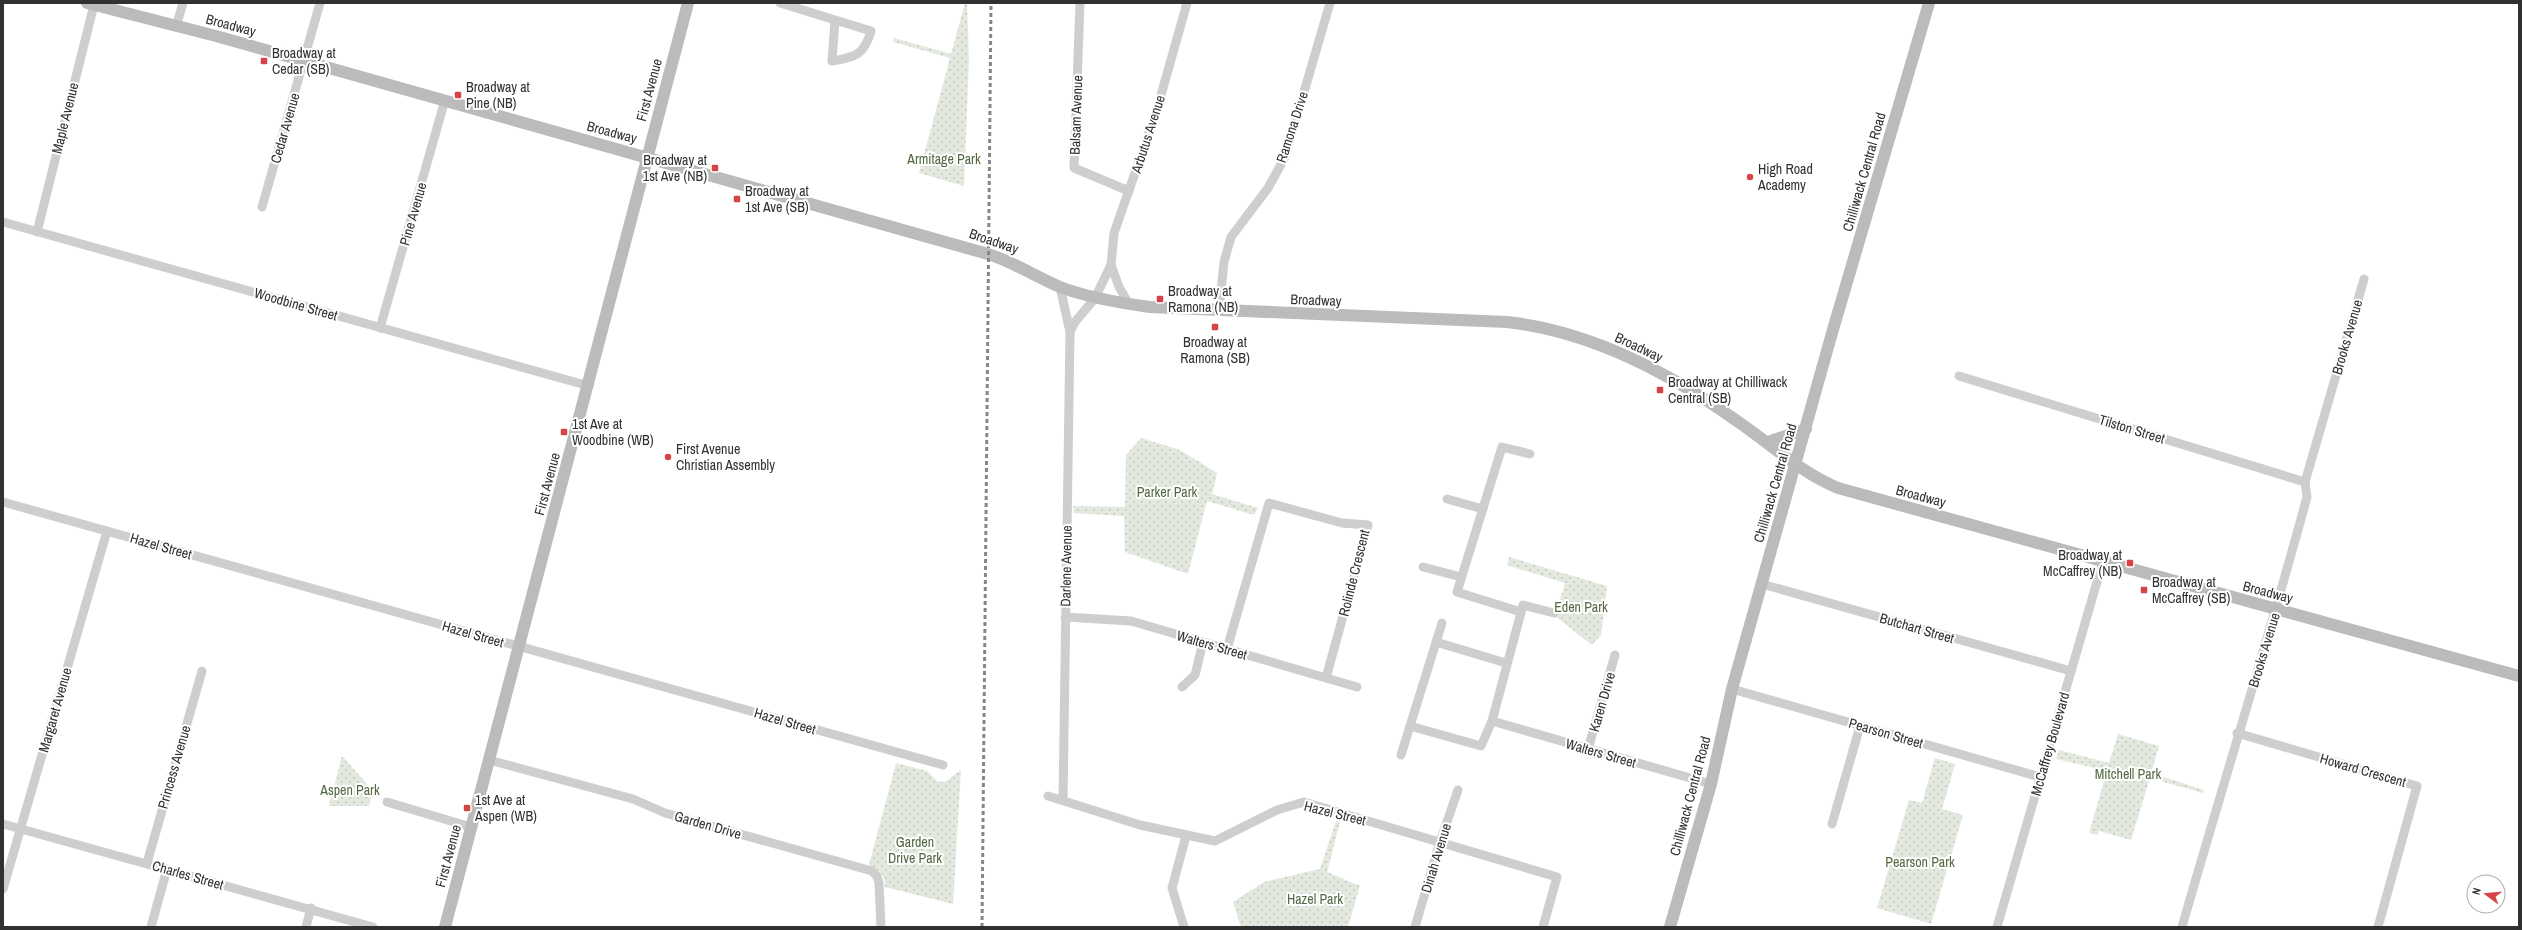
<svg xmlns="http://www.w3.org/2000/svg" width="2522" height="930" font-family="'Archivo Narrow',sans-serif">
	<defs>
		<pattern id="park-dots" width="8" height="8" patternUnits="userSpaceOnUse"><rect width="8" height="8" fill="#e3e9de"/><path d="M2 2h.1M6 6h.1" fill="none" stroke="#c3c8bf" stroke-width="1.8" stroke-linecap="round"/></pattern>
	</defs>
	<rect width="100%" height="100%" fill="#fff"/>
	<g fill="url(#park-dots)">
		<path d="M965,3H967L969,59L964,186L919,173L950,58L893,42L894,38L951,54Z"/>
		<path d="M1141,438L1180,450L1217,473L1212,494L1258,508L1254,515L1207,501L1188,574L1125,552L1124,516L1074,513L1073,506L1125,507L1126,455Z"/>
		<path d="M1509,557L1607,586L1601,635L1592,645L1555,616L1565,583L1507,565Z"/>
		<path d="M2118,734L2159,746L2151,773L2204,790L2203,793L2150,778L2131,840L2099,831L2097,835L2089,833L2107,771L2056,759L2059,750L2109,763Z"/>
		<path d="M342,756L375,793L371,797L369,806H329Z"/>
		<path d="M1935,758L1955,764L1942,809L1963,815L1931,924L1877,908L1909,800L1922,803Z"/>
		<path d="M896,763L927,771L937,781L945,782L961,770L953,904L885,887C885,874 880,870 869,865Z"/>
		<path d="M1336,821L1340,822L1327,872L1360,886L1348,927H1241L1233,902L1264,882L1320,869Z"/>
	</g>
	<g fill="none" stroke-linecap="round" stroke-linejoin="round">
		<g stroke="#cecece" stroke-width="9">
			<path d="M780,3L871,31C864,55 856,57 832,61L835,20"/>
			<path d="M1080,3L1074,168L1129,191"/>
			<path d="M176,27L183,3"/>
			<path d="M262,207L320,3"/>
			<path d="M3,222L589,386"/>
			<path d="M37,232L94,5"/>
			<path d="M1111,265L1119,287L1129,304"/>
			<path d="M1060,287L1070,332L1063,800"/>
			<path d="M1219,310L1224,262L1231,237L1268,188L1285,157L1330,3"/>
			<path d="M380,328L445,100"/>
			<path d="M1070,332L1075,322L1095,298L1111,265L1114,233L1156,113L1187,3"/>
			<path d="M1959,376L2305,482"/>
			<path d="M1447,499L1483,509"/>
			<path d="M3,502L943,765"/>
			<path d="M1423,567L1461,577"/>
			<path d="M1762,584L2071,671"/>
			<path d="M1521,612L1457,592L1502,447L1530,454"/>
			<path d="M1065,617L1131,621L1357,687"/>
			<path d="M1436,642L1506,663"/>
			<path d="M1227,649L1269,503L1342,523L1368,525L1326,678"/>
			<path d="M1182,687L1195,675L1203,642"/>
			<path d="M1732,689L2040,777"/>
			<path d="M1492,721L1711,784"/>
			<path d="M1410,726L1481,746L1492,721L1523,605L1554,613"/>
			<path d="M2237,733L2417,786L2378,927"/>
			<path d="M1588,749L1615,655"/>
			<path d="M1401,755L1442,623"/>
			<path d="M489,760L633,799L665,813L872,871L877,876L879,883L881,927"/>
			<path d="M1048,796L1140,825L1215,841L1277,810L1304,802L1557,877L1543,927"/>
			<path d="M387,802L471,827"/>
			<path d="M3,824L373,927"/>
			<path d="M1832,824L1860,726"/>
			<path d="M147,863L202,671"/>
			<path d="M3,889L107,531"/>
			<path d="M151,927L167,869"/>
			<path d="M306,927L311,908"/>
			<path d="M1184,927L1172,888L1186,836"/>
			<path d="M1415,927L1440,842L1458,790"/>
			<path d="M1997,927L2103,561"/>
			<path d="M2182,927C2223,784 2268,641 2307,497L2305,482L2364,279"/>
		</g>
		<g stroke="#bbb" stroke-width="12">
			<path d="M87,3L216,36L988,254C1014,262 1036,277 1060,287C1089,298 1120,303 1150,307L1507,322C1590,331 1670,373 1737,421C1771,444 1801,473 1838,488L2519,676"/>
			<path d="M1768,442L1806,429"/>
			<path d="M445,927L688,3"/>
			<path d="M1670,927L1711,784L1732,689L1832,333L1929,3"/>
		</g>
		<path stroke="#868686" stroke-width="3" stroke-dasharray="4 3" stroke-linecap="butt" d="M982,927L991,3"/>
	</g>
	<g fill="#d74447" stroke="#fff" stroke-width="1.5">
		<rect x="260" y="57" width="8" height="8" rx="2"/>
		<rect x="454" y="91" width="8" height="8" rx="2"/>
		<rect x="711" y="164" width="8" height="8" rx="2"/>
		<circle cx="1750" cy="177" r="4"/>
		<rect x="733" y="195" width="8" height="8" rx="2"/>
		<rect x="1156" y="295" width="8" height="8" rx="2"/>
		<rect x="1211" y="323" width="8" height="8" rx="2"/>
		<rect x="1656" y="386" width="8" height="8" rx="2"/>
		<rect x="560" y="428" width="8" height="8" rx="2"/>
		<circle cx="668" cy="457" r="4"/>
		<rect x="2126" y="559" width="8" height="8" rx="2"/>
		<rect x="2140" y="586" width="8" height="8" rx="2"/>
		<rect x="463" y="804" width="8" height="8" rx="2"/>
	</g>
	<g text-anchor="middle" stroke-width="4" stroke-linejoin="round" paint-order="stroke">
		<g font-size="14" fill="#313131" stroke="#fff">
			<text transform="translate(231 25) rotate(15)" y="5">Broadway</text>
			<text transform="translate(649 90) rotate(-75)" y="5">First Avenue</text>
			<text transform="translate(1076 115) rotate(-88)" y="5">Balsam Avenue</text>
			<text transform="translate(65 118) rotate(-76)" y="5">Maple Avenue</text>
			<text transform="translate(1292 127) rotate(-72)" y="5">Ramona Drive</text>
			<text transform="translate(285 128) rotate(-74)" y="5">Cedar Avenue</text>
			<text transform="translate(612 132) rotate(15)" y="5">Broadway</text>
			<text transform="translate(1148 134) rotate(-72)" y="5">Arbutus Avenue</text>
			<text transform="translate(1864 172) rotate(-74)" y="5">Chilliwack Central Road</text>
			<text transform="translate(413 214) rotate(-74)" y="5">Pine Avenue</text>
			<text transform="translate(994 241) rotate(19)" y="5">Broadway</text>
			<text transform="translate(1316 300) rotate(2)" y="5">Broadway</text>
			<text transform="translate(296 304) rotate(16)" y="5">Woodbine Street</text>
			<text transform="translate(2347 337) rotate(-74)" y="5">Brooks Avenue</text>
			<text transform="translate(1639 347) rotate(25)" y="5">Broadway</text>
			<text transform="translate(2132 429) rotate(17)" y="5">Tilston Street</text>
			<text transform="translate(1775 483) rotate(-74)" y="5">Chilliwack Central Road</text>
			<text transform="translate(547 484) rotate(-75)" y="5">First Avenue</text>
			<text transform="translate(1921 496) rotate(15)" y="5">Broadway</text>
			<text transform="translate(161 546) rotate(16)" y="5">Hazel Street</text>
			<text transform="translate(1066 566) rotate(-89)" y="5">Darlene Avenue</text>
			<text transform="translate(1354 573) rotate(-76)" y="5">Rolinde Crescent</text>
			<text transform="translate(2268 592) rotate(15)" y="5">Broadway</text>
			<text transform="translate(1917 628) rotate(16)" y="5">Butchart Street</text>
			<text transform="translate(473 634) rotate(16)" y="5">Hazel Street</text>
			<text transform="translate(1212 645) rotate(16)" y="5">Walters Street</text>
			<text transform="translate(2264 650) rotate(-73)" y="5">Brooks Avenue</text>
			<text transform="translate(1602 702) rotate(-74)" y="5">Karen Drive</text>
			<text transform="translate(55 710) rotate(-74)" y="5">Margaret Avenue</text>
			<text transform="translate(785 721) rotate(16)" y="5">Hazel Street</text>
			<text transform="translate(1886 733) rotate(16)" y="5">Pearson Street</text>
			<text transform="translate(2050 744) rotate(-74)" y="5">McCaffrey Boulevard</text>
			<text transform="translate(1601 753) rotate(16)" y="5">Walters Street</text>
			<text transform="translate(174 767) rotate(-74)" y="5">Princess Avenue</text>
			<text transform="translate(2363 770) rotate(16)" y="5">Howard Crescent</text>
			<text transform="translate(1690 796) rotate(-75)" y="5">Chilliwack Central Road</text>
			<text transform="translate(1335 813) rotate(14)" y="5">Hazel Street</text>
			<text transform="translate(708 825) rotate(16)" y="5">Garden Drive</text>
			<text transform="translate(448 856) rotate(-75)" y="5">First Avenue</text>
			<text transform="translate(1436 858) rotate(-73)" y="5">Dinah Avenue</text>
			<text transform="translate(188 875) rotate(16)" y="5">Charles Street</text>
		</g>
		<g font-size="14" fill="#313131" stroke="#fff" text-anchor="start">
			<text x="272" y="58">Broadway at<tspan x="272" dy="16">Cedar (SB)</tspan></text>
			<text x="466" y="92">Broadway at<tspan x="466" dy="16">Pine (NB)</tspan></text>
			<text x="707" y="165" text-anchor="end">Broadway at<tspan x="707" dy="16">1st Ave (NB)</tspan></text>
			<text x="1758" y="174">High Road<tspan x="1758" dy="16">Academy</tspan></text>
			<text x="745" y="196">Broadway at<tspan x="745" dy="16">1st Ave (SB)</tspan></text>
			<text x="1168" y="296">Broadway at<tspan x="1168" dy="16">Ramona (NB)</tspan></text>
			<text x="1215" y="347" text-anchor="middle">Broadway at<tspan x="1215" dy="16">Ramona (SB)</tspan></text>
			<text x="1668" y="387">Broadway at Chilliwack<tspan x="1668" dy="16">Central (SB)</tspan></text>
			<text x="572" y="429">1st Ave at<tspan x="572" dy="16">Woodbine (WB)</tspan></text>
			<text x="676" y="454">First Avenue<tspan x="676" dy="16">Christian Assembly</tspan></text>
			<text x="2122" y="560" text-anchor="end">Broadway at<tspan x="2122" dy="16">McCaffrey (NB)</tspan></text>
			<text x="2152" y="587">Broadway at<tspan x="2152" dy="16">McCaffrey (SB)</tspan></text>
			<text x="475" y="805">1st Ave at<tspan x="475" dy="16">Aspen (WB)</tspan></text>
		</g>
		<g font-size="14" fill="#526942" stroke="#fff">
			<text x="944" y="164">Armitage Park</text>
			<text x="1167" y="497">Parker Park</text>
			<text x="1581" y="612">Eden Park</text>
			<text x="2128" y="779">Mitchell Park</text>
			<text x="350" y="795">Aspen Park</text>
			<text x="915" y="847">Garden<tspan x="915" dy="16">Drive Park</tspan></text>
			<text x="1920" y="867">Pearson Park</text>
			<text x="1315" y="904">Hazel Park</text>
		</g>
	</g>
	<rect width="2522" height="930" fill="none" stroke="#313131" stroke-width="8"/>
	<g transform="translate(2486 894) rotate(286)"><circle r="19" fill="#ffffff" stroke="#adadad"/>
	<path d="M0-3L7 15L0 10L-7 15Z" fill="#d74447"/>
	<text y="-6" font-size="11" font-weight="bold" text-anchor="middle" fill="#313131">N</text>
	</g>
</svg>
